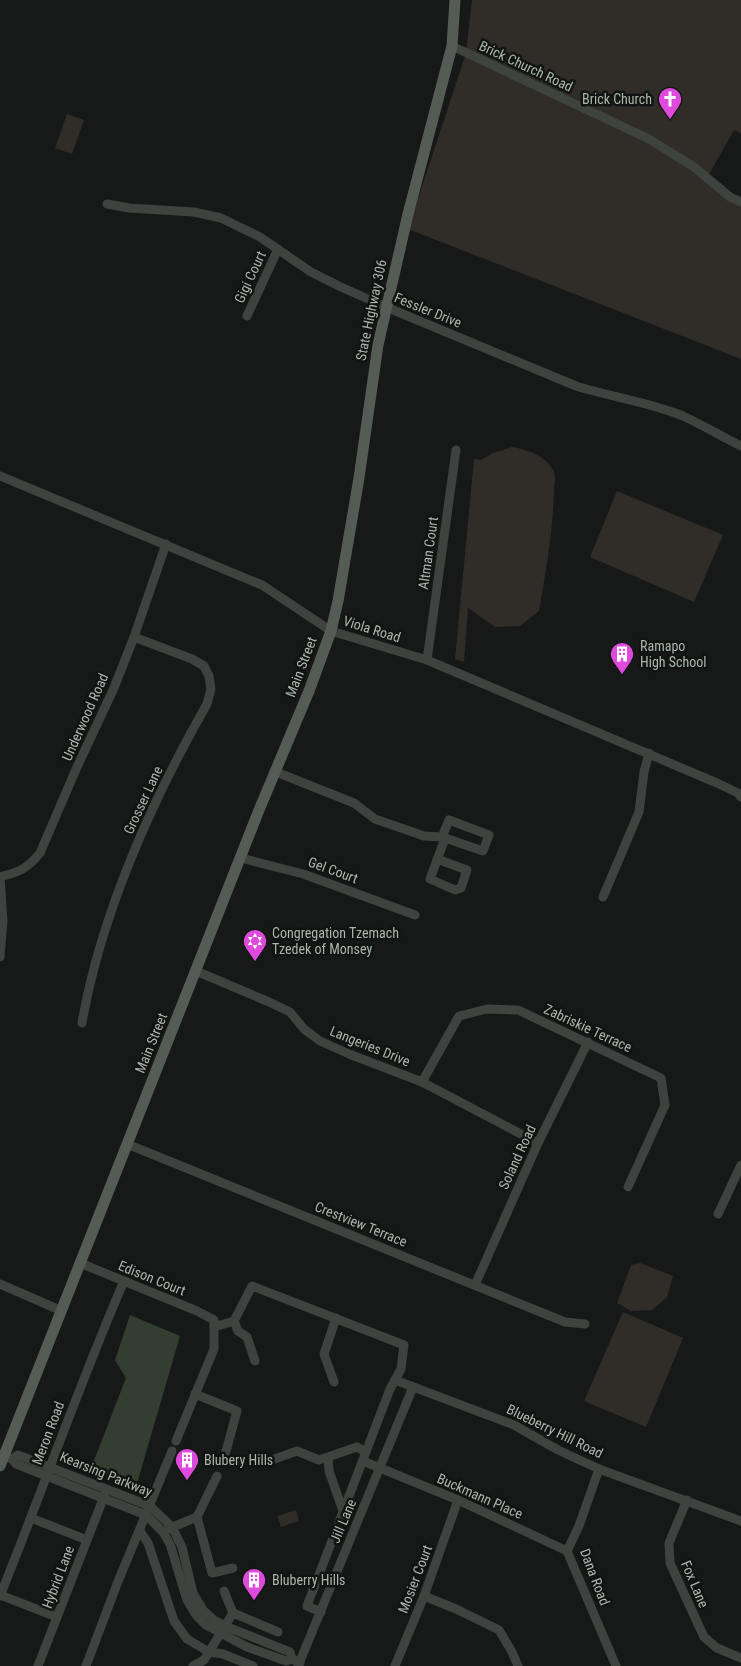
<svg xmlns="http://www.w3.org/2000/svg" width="741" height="1666" font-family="'Roboto Condensed',sans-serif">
	<rect width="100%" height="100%" fill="#171918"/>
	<g fill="#302c28">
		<path d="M472,0H741V133L734,130L707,178L741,202V359L408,229L466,53Z"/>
		<path d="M67,114L84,120L72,154L55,148Z"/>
		<path d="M512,447C528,450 547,456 554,472C556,477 554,485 554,491C553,531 546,571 539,611L520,626L495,627L468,608L464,662L455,659L474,459L481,460L493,453Z"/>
		<path d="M617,491L723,535L694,602L590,557Z"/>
		<path d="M640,1263L673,1276L667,1297L652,1310L631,1311L617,1303L631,1265Z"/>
		<path d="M623,1312L683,1338L646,1427L584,1401Z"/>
		<path d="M296,1510L299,1521L281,1527L277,1516Z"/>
	</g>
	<path fill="#333e31" d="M130,1315L180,1336L138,1480L135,1488H126L119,1479L96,1471L93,1463L126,1378L115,1360Z"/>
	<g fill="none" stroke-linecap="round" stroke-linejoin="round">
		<g stroke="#3e433f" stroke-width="9">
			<path d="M452,46L649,139L694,167L730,197L741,202"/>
			<path d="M107,204L129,208L194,212L221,218L260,237L311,272L341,287L386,307L576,386C611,397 649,402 683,416C703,425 722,437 741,446"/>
			<path d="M247,316L278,249"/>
			<path d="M0,476L262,585L331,631L427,660L717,783L738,793L741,797"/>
			<path d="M427,660L456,450"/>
			<path d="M276,772L354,803L375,819L424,836L442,837L449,820L489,835L483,851L442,837"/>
			<path d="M241,858L303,874L415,915"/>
			<path d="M437,859L467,870L461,888L455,890L430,879C435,866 440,852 445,838"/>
			<path d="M603,897L639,812L644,772L649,753"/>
			<path d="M0,957L3,921L0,877C19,872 27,869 40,853L77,767L114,688L134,637L166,544"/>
			<path d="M196,971L269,1002L290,1012L304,1029L320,1041L349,1054L422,1082L538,1143"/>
			<path d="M82,1023C101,914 152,800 207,704L211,689L209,676L204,666L192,659L134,637"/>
			<path d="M422,1082L459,1016L487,1009L518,1010L661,1078L665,1105L628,1187"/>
			<path d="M127,1144L565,1322L585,1324"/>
			<path d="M718,1214L741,1165"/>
			<path d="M80,1263L197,1311L214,1320V1327L234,1321L252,1286L404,1345L401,1369L390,1389L307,1606L321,1612"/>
			<path d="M0,1284L62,1311"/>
			<path d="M475,1285L538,1143L588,1042"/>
			<path d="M234,1321L238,1331L247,1337L255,1361"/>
			<path d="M395,1380L514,1425L558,1450L599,1469L741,1521"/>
			<path d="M334,1382L324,1354L336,1318"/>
			<path d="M195,1394L237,1411L223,1462"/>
			<path d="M176,1441L214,1349V1327"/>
			<path d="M4,1456L12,1459L16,1464L146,1515L163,1532L170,1544L187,1600L196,1615L206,1625L247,1647L286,1661L292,1659L300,1663"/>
			<path d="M328,1458L329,1471L343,1511"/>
			<path d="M12,1459L18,1455L150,1506L172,1527L182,1547L193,1593L203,1610L214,1620L225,1626L290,1652L292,1659"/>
			<path d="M363,1461L458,1500L567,1551"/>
			<path d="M266,1462L297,1451L319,1460L357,1447L366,1452"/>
			<path d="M599,1469L579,1526L567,1551L616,1666"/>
			<path d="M687,1500L669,1543L670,1563L704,1637L717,1648L741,1658"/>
			<path d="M197,1517L212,1573L233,1568"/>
			<path d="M31,1518L87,1540"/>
			<path d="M168,1529L197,1517L217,1476"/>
			<path d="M140,1531L148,1543L174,1621L187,1639L209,1652L223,1654L253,1666"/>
			<path d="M0,1595L57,1617"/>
			<path d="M0,1596C42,1492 79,1385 124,1281"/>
			<path d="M424,1596L456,1609L499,1630L512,1652L518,1666"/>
			<path d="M233,1613L278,1632"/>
			<path d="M38,1666L105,1494"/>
			<path d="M86,1666L117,1584L172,1451"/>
			<path d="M193,1666L204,1660L233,1613L224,1591"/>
			<path d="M298,1666L413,1387"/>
			<path d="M395,1666L424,1596L458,1500"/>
		</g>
		<path stroke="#555c56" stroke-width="11" d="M0,1466L259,810L309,691L331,631L338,601L359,478L378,345L408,214L452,46L455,0"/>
	</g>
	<defs>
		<g id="church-pin" transform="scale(1.25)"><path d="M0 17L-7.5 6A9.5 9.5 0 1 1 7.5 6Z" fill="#de4adb" stroke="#121413"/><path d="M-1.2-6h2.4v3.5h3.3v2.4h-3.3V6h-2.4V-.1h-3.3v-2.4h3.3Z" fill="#fff"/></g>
		<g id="building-pin" transform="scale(1.25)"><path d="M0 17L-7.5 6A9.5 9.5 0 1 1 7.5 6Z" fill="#de4adb" stroke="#121413"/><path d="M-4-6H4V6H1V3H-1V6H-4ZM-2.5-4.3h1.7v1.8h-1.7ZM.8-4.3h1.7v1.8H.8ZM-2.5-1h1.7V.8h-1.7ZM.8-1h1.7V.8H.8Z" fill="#fff"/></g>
		<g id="synagogue-pin" transform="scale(1.25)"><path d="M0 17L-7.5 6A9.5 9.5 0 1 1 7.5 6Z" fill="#de4adb" stroke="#121413"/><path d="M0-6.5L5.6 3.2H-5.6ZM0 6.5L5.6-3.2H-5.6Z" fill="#fff"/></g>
	</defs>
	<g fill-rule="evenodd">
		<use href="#church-pin" x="670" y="99"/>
		<use href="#building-pin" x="622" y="654"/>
		<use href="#synagogue-pin" x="255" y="941"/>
		<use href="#building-pin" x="187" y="1460"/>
		<use href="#building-pin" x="254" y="1580"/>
	</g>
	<g text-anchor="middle" stroke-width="5" stroke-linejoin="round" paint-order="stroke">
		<g font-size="14" fill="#abb7ac" stroke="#121413">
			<text transform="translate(526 66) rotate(25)" y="5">Brick Church Road</text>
			<text transform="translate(250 277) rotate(-65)" y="5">Gigi Court</text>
			<text transform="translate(371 310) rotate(-78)" y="5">State Highway 306</text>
			<text transform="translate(428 310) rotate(22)" y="5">Fessler Drive</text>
			<text transform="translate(428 553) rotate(-82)" y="5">Altman Court</text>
			<text transform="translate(372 629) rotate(17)" y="5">Viola Road</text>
			<text transform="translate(301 667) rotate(-69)" y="5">Main Street</text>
			<text transform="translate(85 717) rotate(-66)" y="5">Underwood Road</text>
			<text transform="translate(143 800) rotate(-65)" y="5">Grosser Lane</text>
			<text transform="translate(333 870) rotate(20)" y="5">Gel Court</text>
			<text transform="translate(588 1028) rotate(25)" y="5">Zabriskie Terrace</text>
			<text transform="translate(151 1043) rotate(-68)" y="5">Main Street</text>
			<text transform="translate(370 1046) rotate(22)" y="5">Langeries Drive</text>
			<text transform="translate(517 1157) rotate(-65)" y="5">Soland Road</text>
			<text transform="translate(361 1224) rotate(22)" y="5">Crestview Terrace</text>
			<text transform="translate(152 1278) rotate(22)" y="5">Edison Court</text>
			<text transform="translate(555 1431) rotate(26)" y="5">Blueberry Hill Road</text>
			<text transform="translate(48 1433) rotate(-69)" y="5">Meron Road</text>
			<text transform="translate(106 1474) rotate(22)" y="5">Kearsing Parkway</text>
			<text transform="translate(480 1496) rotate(24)" y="5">Buckmann Place</text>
			<text transform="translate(343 1521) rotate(-67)" y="5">Jill Lane</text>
			<text transform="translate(58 1577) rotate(-69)" y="5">Hybrid Lane</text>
			<text transform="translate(595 1577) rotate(69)" y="5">Dana Road</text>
			<text transform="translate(415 1579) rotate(-69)" y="5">Mosier Court</text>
			<text transform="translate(695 1584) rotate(67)" y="5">Fox Lane</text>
		</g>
		<g font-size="14" fill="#abb7ac" stroke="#121413" text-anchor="start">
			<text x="652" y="104" text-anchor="end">Brick Church</text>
			<text x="640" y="651">Ramapo<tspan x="640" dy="16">High School</tspan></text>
			<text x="272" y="938">Congregation Tzemach<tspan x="272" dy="16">Tzedek of Monsey</tspan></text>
			<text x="204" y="1465">Blubery Hills</text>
			<text x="272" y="1585">Bluberry Hills</text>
		</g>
	</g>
</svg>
